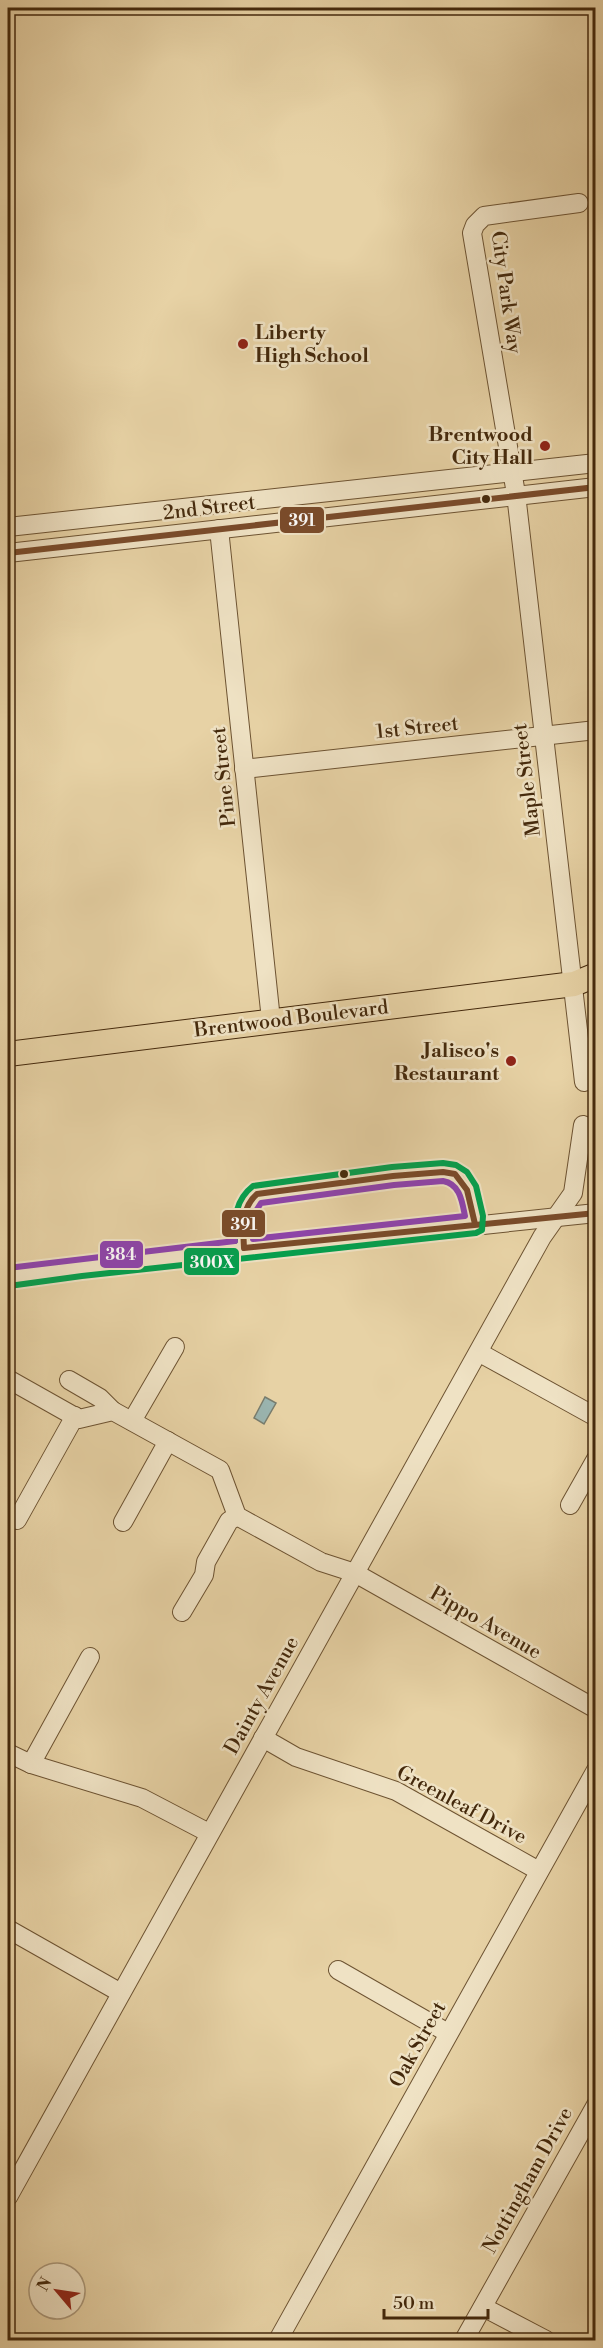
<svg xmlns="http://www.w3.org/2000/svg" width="603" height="2348" font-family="'Libre Bodoni',serif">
	<rect width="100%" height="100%" fill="#e7d2a5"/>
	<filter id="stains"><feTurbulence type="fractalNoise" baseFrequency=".00333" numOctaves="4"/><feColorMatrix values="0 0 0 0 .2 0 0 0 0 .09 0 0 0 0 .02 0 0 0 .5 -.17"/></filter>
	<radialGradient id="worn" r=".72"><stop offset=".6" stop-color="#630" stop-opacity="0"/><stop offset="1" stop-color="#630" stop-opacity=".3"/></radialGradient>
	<path fill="#9ab5b0" stroke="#787d6e" stroke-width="1.5" d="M265,1397L276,1403L264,1424L254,1418Z"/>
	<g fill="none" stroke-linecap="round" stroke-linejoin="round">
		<g stroke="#6d5332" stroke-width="20">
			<g id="minor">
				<path d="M579,203L484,216L475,225L472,233L516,494L584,1082"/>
				<path d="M8,527L596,463"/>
				<path d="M219,529L271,1020"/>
				<path d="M8,553L596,487"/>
				<path d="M244,769L596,730"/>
				<path d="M8,1277L28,1273L596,1213"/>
				<path d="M480,1353L596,1417"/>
				<path d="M8,1379L79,1419L113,1411L220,1470L237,1516L321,1562L355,1573L596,1709"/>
				<path d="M69,1380L100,1398L113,1411"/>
				<path d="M132,1421L175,1347"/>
				<path d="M570,1505L596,1459"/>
				<path d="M17,1520L75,1416"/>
				<path d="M123,1522L168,1441"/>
				<path d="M182,1612L204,1575L206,1562L229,1521L237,1516"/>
				<path d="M263,1738L296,1757L396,1791L539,1871"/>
				<path d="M8,1753L31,1764L142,1798L209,1833"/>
				<path d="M31,1764L90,1657"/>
				<path d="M8,1929L121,1993"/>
				<path d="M338,1970L448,2033"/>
				<path d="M8,2197L542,1237L573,1193L583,1125"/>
				<path d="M483,2307L546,2340"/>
				<path d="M278,2340L596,1770"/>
				<path d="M464,2340L596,2105"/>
			</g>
		</g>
		<g stroke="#44290c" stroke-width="26">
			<path id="major" d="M8,1054L574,984L596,975"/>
		</g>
		<use href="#minor" stroke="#efe2c4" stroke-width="18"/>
		<use href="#major" stroke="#e7d2a5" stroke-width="24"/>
		<g stroke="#efe2c4" stroke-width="10">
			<g id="bus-1">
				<path d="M8,553L596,487"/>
				<path d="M475,1224L467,1190L455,1174L443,1172L393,1176L257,1194C241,1208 243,1228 244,1248L596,1213"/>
			</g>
		</g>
		<g stroke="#efe2c4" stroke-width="10">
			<path id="bus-2" d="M9,1286L82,1276L476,1233L482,1230L483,1216L476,1186L467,1172L456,1165L443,1163L392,1167L253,1186C235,1200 234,1219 235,1241"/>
		</g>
		<g stroke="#efe2c4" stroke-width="10">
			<g id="bus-3">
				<path d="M443,1181C460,1184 462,1201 465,1216L253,1239L254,1214L261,1203L394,1185Z"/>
				<path d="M8,1268L235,1241"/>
			</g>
		</g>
		<use href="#bus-1" stroke="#7a4b2a" stroke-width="6"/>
		<use href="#bus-2" stroke="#03a04e" stroke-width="6"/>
		<use href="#bus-3" stroke="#8e44ad" stroke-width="6"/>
	</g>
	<g fill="#8f2418" stroke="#efe2c4" stroke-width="2">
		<circle cx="243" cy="344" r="6"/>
		<circle cx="545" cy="446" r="6"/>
		<circle cx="511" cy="1061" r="6"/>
	</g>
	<g fill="#44290c" stroke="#efe2c4" stroke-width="2">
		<circle cx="486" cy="499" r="5"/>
		<circle cx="344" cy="1174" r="5"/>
	</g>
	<g text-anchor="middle" stroke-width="5" stroke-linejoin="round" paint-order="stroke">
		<g font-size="20" fill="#44290c" stroke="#efe2c4">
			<text transform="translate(507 292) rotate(82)" y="7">City Park Way</text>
			<text transform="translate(209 507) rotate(-7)" y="7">2nd Street</text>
			<text transform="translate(417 727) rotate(-6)" y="7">1st Street</text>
			<text transform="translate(223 777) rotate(-96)" y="7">Pine Street</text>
			<text transform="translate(526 780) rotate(-97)" y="7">Maple Street</text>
			<text transform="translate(291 1018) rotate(-7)" y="7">Brentwood Boulevard</text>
			<text transform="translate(486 1622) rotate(30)" y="7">Pippo Avenue</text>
			<text transform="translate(261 1695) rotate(-61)" y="7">Dainty Avenue</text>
			<text transform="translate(462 1804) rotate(28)" y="7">Greenleaf Drive</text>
			<text transform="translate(417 2044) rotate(-61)" y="7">Oak Street</text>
			<text transform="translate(527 2180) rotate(-61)" y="7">Nottingham Drive</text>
		</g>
		<g font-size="20" font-weight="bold" fill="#44290c" stroke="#efe2c4" text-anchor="end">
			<text x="255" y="339" text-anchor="start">Liberty<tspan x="255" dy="23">High School</tspan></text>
			<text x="533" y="441">Brentwood<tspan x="533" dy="23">City Hall</tspan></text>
			<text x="499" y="1057">Jalisco's<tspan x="499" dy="23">Restaurant</tspan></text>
		</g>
	</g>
	<g stroke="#efe2c4" stroke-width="2">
		<rect x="279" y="506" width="46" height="28" rx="6" fill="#7a4b2a"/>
		<rect x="221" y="1209" width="45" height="29" rx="6" fill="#7a4b2a"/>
		<rect x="99" y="1240" width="45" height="29" rx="6" fill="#8e44ad"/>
		<rect x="183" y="1247" width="57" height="29" rx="6" fill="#03a04e"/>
	</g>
	<g font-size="16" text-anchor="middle" font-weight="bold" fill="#fff">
		<text x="302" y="526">391</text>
		<text x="244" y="1230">391</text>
		<text x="121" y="1260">384</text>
		<text x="212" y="1268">300X</text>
	</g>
	<rect width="603" height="2348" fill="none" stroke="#e7d2a5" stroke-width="30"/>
	<rect x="9" y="9" width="585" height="2330" fill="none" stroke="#44290c" stroke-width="3"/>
	<rect x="15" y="15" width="573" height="2318" fill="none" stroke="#44290c" stroke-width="1.5"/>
	<g transform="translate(57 2291) rotate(299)"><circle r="28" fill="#efe2c4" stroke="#ab987a" stroke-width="1.5"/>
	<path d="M0-4.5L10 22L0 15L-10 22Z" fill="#8f2418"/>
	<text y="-9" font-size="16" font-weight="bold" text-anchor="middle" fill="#44290c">N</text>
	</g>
	<path d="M384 2309v9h104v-9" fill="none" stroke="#44290c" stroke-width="3"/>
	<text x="393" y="2309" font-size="18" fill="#44290c" stroke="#efe2c4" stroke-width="4.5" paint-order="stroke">50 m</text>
	<rect width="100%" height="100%" filter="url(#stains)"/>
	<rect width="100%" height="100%" fill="url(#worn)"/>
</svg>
